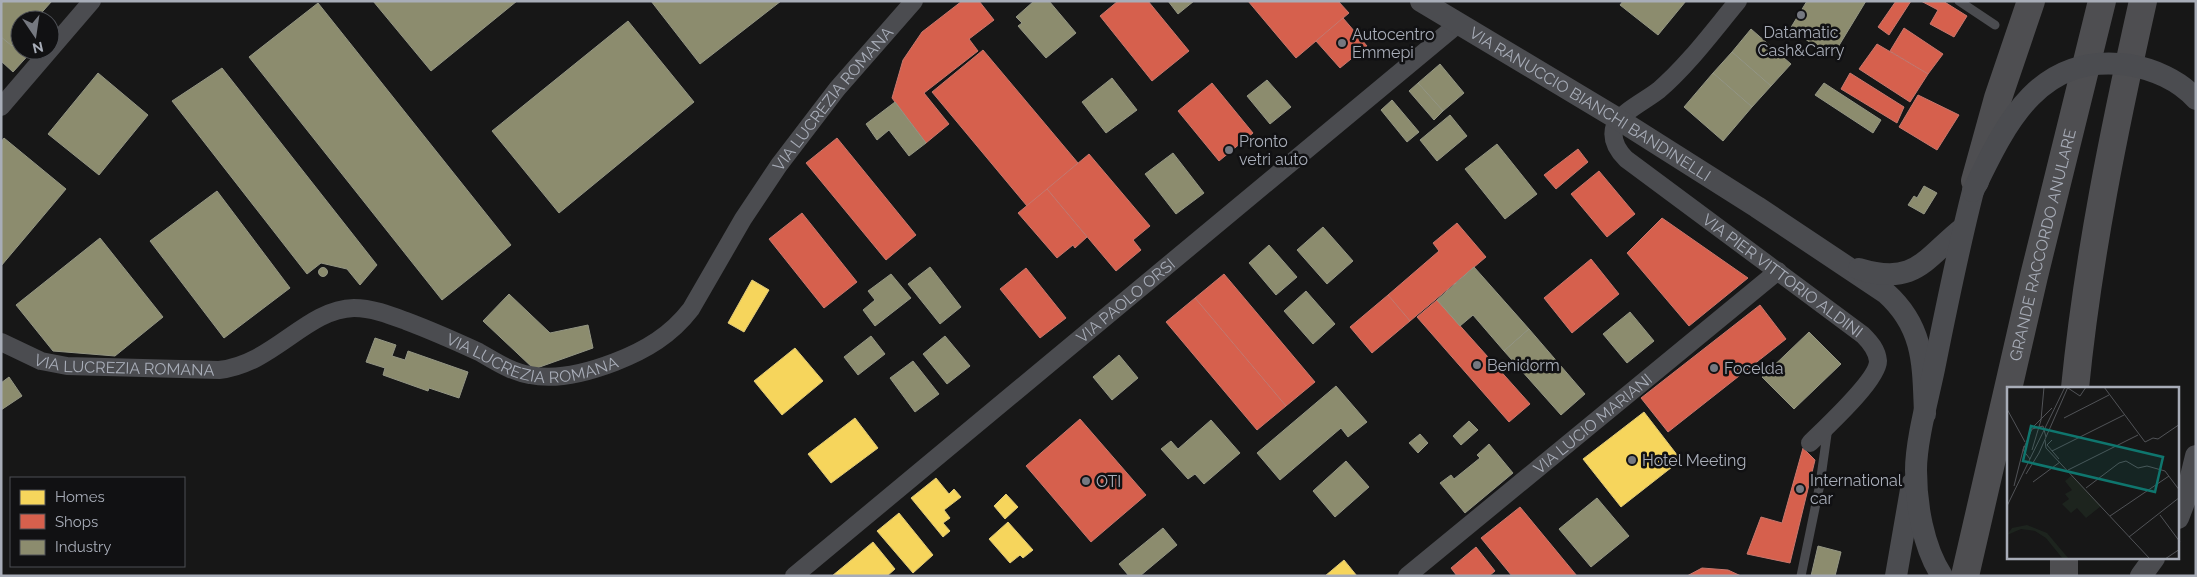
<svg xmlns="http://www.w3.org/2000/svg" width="2197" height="577" font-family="Raleway,sans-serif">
	<rect width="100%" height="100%" fill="#171717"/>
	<g fill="#f6d55c" stroke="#dfc978">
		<path d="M752,280L769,290L744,332L728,323Z"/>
		<path d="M795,348L823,381L782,415L754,381Z"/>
		<path d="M1644,412L1681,460L1621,507L1583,459Z"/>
		<path d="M855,418L878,448L831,483L808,454Z"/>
		<path d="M936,478L949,494L954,489L961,497L944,510L950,518L943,523L950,531L943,537L911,498Z"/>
		<path d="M1006,494L1018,507L1005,519L994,506Z"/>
		<path d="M899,513L933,555L913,573L877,531Z"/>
		<path d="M1008,522L1033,550L1023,558L1020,555L1010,563L989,539Z"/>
		<path d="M873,542L895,569L887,576H832Z"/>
		<path d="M1344,560L1357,576H1325Z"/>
	</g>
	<g fill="#d6604d" stroke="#c8776d">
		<path d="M962,1H979L994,20L969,39L978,51L924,93L949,124L926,143L892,98L903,60L922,32Z"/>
		<path d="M1118,1H1148L1189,51L1152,81L1100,16Z"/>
		<path d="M1248,1H1338L1349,13L1296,58Z"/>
		<path d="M1896,1H1911L1889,35L1878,27Z"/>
		<path d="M1921,1H1943L1967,16L1954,37L1930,24L1938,10Z"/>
		<path d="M1343,18L1367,46L1340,68L1316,41Z"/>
		<path d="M1904,28L1943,54L1928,74L1890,51Z"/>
		<path d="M1877,44L1928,74L1910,102L1859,69Z"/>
		<path d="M983,50L1078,163L1027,206L932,92Z"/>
		<path d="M1850,73L1904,107L1897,123L1841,89Z"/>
		<path d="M1212,83L1253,133L1219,161L1178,111Z"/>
		<path d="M1918,95L1959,115L1937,150L1899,127Z"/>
		<path d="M837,138L916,235L886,260L806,163Z"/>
		<path d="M1578,149L1588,162L1556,189L1544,175Z"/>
		<path d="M1089,154L1150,226L1133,240L1141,250L1116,271L1047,189Z"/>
		<path d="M1599,171L1635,214L1607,237L1571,194Z"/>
		<path d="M1047,189L1087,237L1075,248L1073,245L1057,258L1018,213Z"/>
		<path d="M802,213L857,282L824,308L769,239Z"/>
		<path d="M1662,218L1748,278L1689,326L1627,253Z"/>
		<path d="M1457,223L1486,257L1410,321L1388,295L1439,251L1433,243Z"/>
		<path d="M1591,259L1619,294L1572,333L1544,298Z"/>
		<path d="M1026,268L1066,318L1040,338L1000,289Z"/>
		<path d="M1224,274L1315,382L1286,406L1195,298Z"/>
		<path d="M1388,295L1410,321L1372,353L1350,327Z"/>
		<path d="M1195,298L1286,406L1257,430L1166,322Z"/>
		<path d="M1437,300L1530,404L1509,422L1417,317Z"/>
		<path d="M1760,305L1786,339L1668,432L1641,398Z"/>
		<path d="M1080,419L1146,495L1091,542L1026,466Z"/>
		<path d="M1803,448L1815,460L1790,563L1747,554L1761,517L1782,523Z"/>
		<path d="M1520,507L1577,576H1512L1481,538Z"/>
		<path d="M1476,547L1495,571L1489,576H1457L1451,568Z"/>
		<path d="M1702,568L1728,570L1741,576H1687Z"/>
	</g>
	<g fill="#8c8c6e" stroke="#949684">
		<path d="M4,1H52L35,20H20V37L12,46L1,37V4Z"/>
		<path d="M373,1H517L431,71Z"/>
		<path d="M651,1H781L700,64Z"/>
		<path d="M1034,1H1049L1076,33L1046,58L1018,26L1022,23L1016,17Z"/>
		<path d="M1168,1H1194L1178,14Z"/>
		<path d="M1623,1H1686L1658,35L1620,5Z"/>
		<path d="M1807,1H1866L1832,57L1790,29Z"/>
		<path d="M318,3L511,245L442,300L249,57Z"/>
		<path d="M628,21L694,102L559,213L492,131Z"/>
		<path d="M1751,29L1791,64L1771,86L1732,52Z"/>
		<path d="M1,37L12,46L20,37V50H33L13,72L1,61Z"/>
		<path d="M1732,52L1771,86L1752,107L1713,73Z"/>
		<path d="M1440,64L1464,93L1443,111L1418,83Z"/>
		<path d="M222,68L377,265L360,285L347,269L321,263L307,274L172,101Z"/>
		<path d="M98,73L148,115L99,175L48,134Z"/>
		<path d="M1713,73L1752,107L1723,141L1684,107Z"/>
		<path d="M1112,78L1137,110L1106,133L1082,102Z"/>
		<path d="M1267,80L1291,107L1270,124L1247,96Z"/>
		<path d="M1418,83L1443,111L1434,120L1409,91Z"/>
		<path d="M1824,83L1881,120L1873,133L1815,95Z"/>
		<path d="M1392,100L1419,132L1407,142L1381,110Z"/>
		<path d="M895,102L926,143L909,156L889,130L877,140L866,124Z"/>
		<path d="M1450,115L1467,136L1437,161L1420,140Z"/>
		<path d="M4,138L66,189L1,266V142Z"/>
		<path d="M1497,144L1537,194L1505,219L1465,169Z"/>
		<path d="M1173,153L1204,193L1176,214L1145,174Z"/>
		<path d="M1924,186L1937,193L1924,214L1908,205L1914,196L1917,198Z"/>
		<path d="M217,191L290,288L224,338L150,241Z"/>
		<path d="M1323,227L1353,261L1327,284L1297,250Z"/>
		<path d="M100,238L163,317L115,356L53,351L16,305Z"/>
		<path d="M1269,245L1297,277L1276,295L1249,263Z"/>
		<path d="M930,267L961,307L940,324L908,284Z"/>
		<path d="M1474,267L1529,329L1504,351L1473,315L1460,326L1437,300Z"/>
		<circle cx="323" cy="272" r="4.5"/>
		<path d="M891,274L911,298L875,326L863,310L875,300L868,291Z"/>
		<path d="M1306,291L1335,324L1313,344L1284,311Z"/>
		<path d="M509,294L550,333L588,325L593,348L534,369L483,321Z"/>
		<path d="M1630,312L1654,341L1627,363L1603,334Z"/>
		<path d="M1529,329L1585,394L1561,415L1504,351Z"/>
		<path d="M1809,332L1841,364L1794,409L1762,377Z"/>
		<path d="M871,336L885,354L858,375L844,357Z"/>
		<path d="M945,336L970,366L947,384L923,354Z"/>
		<path d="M375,338L396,345L392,356L405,360L408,351L468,372L459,398L429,388L428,391L383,375L385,368L366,362Z"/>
		<path d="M1119,355L1138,378L1112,400L1093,377Z"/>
		<path d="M913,361L939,394L915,412L890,378Z"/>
		<path d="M9,377L22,396L1,410V383Z"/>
		<path d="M1336,386L1367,422L1348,437L1341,428L1280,480L1257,453Z"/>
		<path d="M1211,420L1240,453L1204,484L1195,474L1188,479L1161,449L1171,441L1178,449Z"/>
		<path d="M1469,421L1478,430L1461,445L1453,436Z"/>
		<path d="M1420,434L1428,443L1418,453L1409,443Z"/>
		<path d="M1489,444L1513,473L1465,513L1440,483L1451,475L1454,479L1480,458L1477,455Z"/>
		<path d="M1346,461L1369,487L1335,517L1313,491Z"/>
		<path d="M1597,498L1629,536L1591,567L1559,529Z"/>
		<path d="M1163,528L1177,545L1140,576H1129L1119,564Z"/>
		<path d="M1818,546L1841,552L1835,576H1811Z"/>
	</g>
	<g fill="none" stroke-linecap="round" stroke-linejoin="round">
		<g stroke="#4b4c50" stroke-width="9">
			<path d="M1959,1L1995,25"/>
			<path d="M1801,576L1820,484L1828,427"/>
		</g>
		<g stroke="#4b4c50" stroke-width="18">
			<path id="s1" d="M1738,1C1713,31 1689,64 1659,90C1648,99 1620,113 1615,125C1610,139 1617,150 1626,159L1863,335C1870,342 1877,350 1878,361C1878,380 1825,428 1810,443"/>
			<path d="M1,107L92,1"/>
			<path id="s2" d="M1,342L41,361L67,366L219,370C274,364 306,309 354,308C372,308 390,315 406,321C430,330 455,341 479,352C495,361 511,372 530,375C558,381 589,372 615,362C646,350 671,335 691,309L743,219L779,165L837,89L914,1"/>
			<path id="s3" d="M794,576L1458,24"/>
			<path id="s4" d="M1407,576L1778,271"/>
		</g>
		<g stroke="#4b4c50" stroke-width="22">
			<path id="s5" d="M1421,1L1618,119L1757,207L1886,293C1925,328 1923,366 1925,414"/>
			<path d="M1859,269C1916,286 1924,259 1963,228"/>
			<path d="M2178,518L2186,497L2196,456"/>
			<path d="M1896,576L1912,484"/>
			<path d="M1942,576C1923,547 1916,504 1916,470C1916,441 1928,398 1934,369C1946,309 1958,250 1973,191"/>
			<path d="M2141,576L2154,558"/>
		</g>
		<g stroke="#4e4e51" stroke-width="28">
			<path d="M1975,181L1998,98L2031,1"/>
			<path d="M2075,388C2088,257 2114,130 2143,1"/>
			<path id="s6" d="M1965,576L2034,276L2102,1"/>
			<path d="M2064,576V558"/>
		</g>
		<path stroke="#4b4c50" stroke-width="22" d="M1973,191C2006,123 2039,52 2129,65C2153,69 2179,80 2196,99"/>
	</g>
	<g fill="#757880" stroke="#111113" stroke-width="2">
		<circle cx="1801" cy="15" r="5"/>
		<circle cx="1342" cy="43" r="5"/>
		<circle cx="1229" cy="150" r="5"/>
		<circle cx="1477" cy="365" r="5"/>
		<circle cx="1714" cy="368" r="5"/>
		<circle cx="1632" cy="460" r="5"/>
		<circle cx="1086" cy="481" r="5"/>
		<circle cx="1800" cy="489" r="5"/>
	</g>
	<g text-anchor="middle" stroke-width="5" stroke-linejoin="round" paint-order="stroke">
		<g font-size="16" fill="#a8adb8" stroke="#111113" text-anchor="start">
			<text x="1801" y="38" text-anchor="middle">Datamatic<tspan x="1801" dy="18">Cash&amp;Carry</tspan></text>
			<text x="1352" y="40">Autocentro<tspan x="1352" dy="18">Emmepi</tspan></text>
			<text x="1239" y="147">Pronto<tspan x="1239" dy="18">vetri auto</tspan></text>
			<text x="1487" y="371">Benidorm</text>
			<text x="1724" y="374">Focelda</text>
			<text x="1642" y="466">Hotel Meeting</text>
			<text x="1810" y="486">International<tspan x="1810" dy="18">car</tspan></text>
			<text x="1096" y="487">OTI</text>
		</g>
		<g font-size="16" fill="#a8adb8" stroke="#111113">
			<text dy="6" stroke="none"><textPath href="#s2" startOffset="998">VIA LUCREZIA ROMANA</textPath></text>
			<text dy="6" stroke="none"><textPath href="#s5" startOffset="198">VIA RANUCCIO BIANCHI BANDINELLI</textPath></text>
			<text dy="6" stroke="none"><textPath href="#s6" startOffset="340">GRANDE RACCORDO ANULARE</textPath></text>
			<text dy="6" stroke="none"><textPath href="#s1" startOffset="409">VIA PIER VITTORIO ALDINI</textPath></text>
			<text dy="6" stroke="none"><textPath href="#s3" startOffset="431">VIA PAOLO ORSI</textPath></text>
			<text dy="6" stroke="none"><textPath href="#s2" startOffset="562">VIA LUCREZIA ROMANA</textPath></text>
			<text dy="6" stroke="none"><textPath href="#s2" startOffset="128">VIA LUCREZIA ROMANA</textPath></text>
			<text dy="6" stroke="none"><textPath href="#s4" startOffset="240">VIA LUCIO MARIANI</textPath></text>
		</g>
	</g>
	<g transform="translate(2007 387)">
		<rect width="172" height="172" fill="#171717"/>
		<path d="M65,88L94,119L79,131L70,121L64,126L55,117L62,112L58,107L65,103L58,94ZM20,138L40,146L62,172H56L39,151L28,144L14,142L0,148L5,141Z" fill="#1d241e"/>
		<path fill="none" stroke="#515357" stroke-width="1" d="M97,0L138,55L146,51L151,52L173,37M61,1L73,9L79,0M0,22L18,55M57,31L102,8M27,39L45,21M38,53L39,61L143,172M45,53L40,58L52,72M25,63L34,33L37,0M45,64L117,28M32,66L61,0M23,72L16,63L25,42L36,39L39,50M61,83L131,48M19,87L32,66M26,95L53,75M7,99L17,59M79,101L112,76L119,74L131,81L140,79L158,84L173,104M0,119L58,0M153,128L173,155M103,129L162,89M122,150L173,110M158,172L173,162"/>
		<path fill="#0f766e" fill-opacity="0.15" stroke="#0f766e" stroke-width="2.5" d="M24,39L156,70L148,105L16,74Z"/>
		<rect width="172" height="172" fill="none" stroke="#a8adb8" stroke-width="2.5"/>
	</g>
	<rect width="2197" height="577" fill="none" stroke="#a8adb8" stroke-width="5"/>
	<rect x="10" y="477" width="175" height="90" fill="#111113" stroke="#4d4f55"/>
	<rect x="20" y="490" width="25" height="15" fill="#f6d55c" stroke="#4d4f55"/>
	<text x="55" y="502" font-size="15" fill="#a8adb8">Homes</text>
	<rect x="20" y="514" width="25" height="15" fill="#d6604d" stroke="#4d4f55"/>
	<text x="55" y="527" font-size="15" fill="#a8adb8">Shops</text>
	<rect x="20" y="540" width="25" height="15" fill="#8c8c6e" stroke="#4d4f55"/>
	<text x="55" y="552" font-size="15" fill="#a8adb8">Industry</text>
	<g transform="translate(35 35) rotate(167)"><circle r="24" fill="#111113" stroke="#4d4f55"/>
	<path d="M0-4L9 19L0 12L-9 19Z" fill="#757880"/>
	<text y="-8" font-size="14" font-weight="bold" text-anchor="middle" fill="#a8adb8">N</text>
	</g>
</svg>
